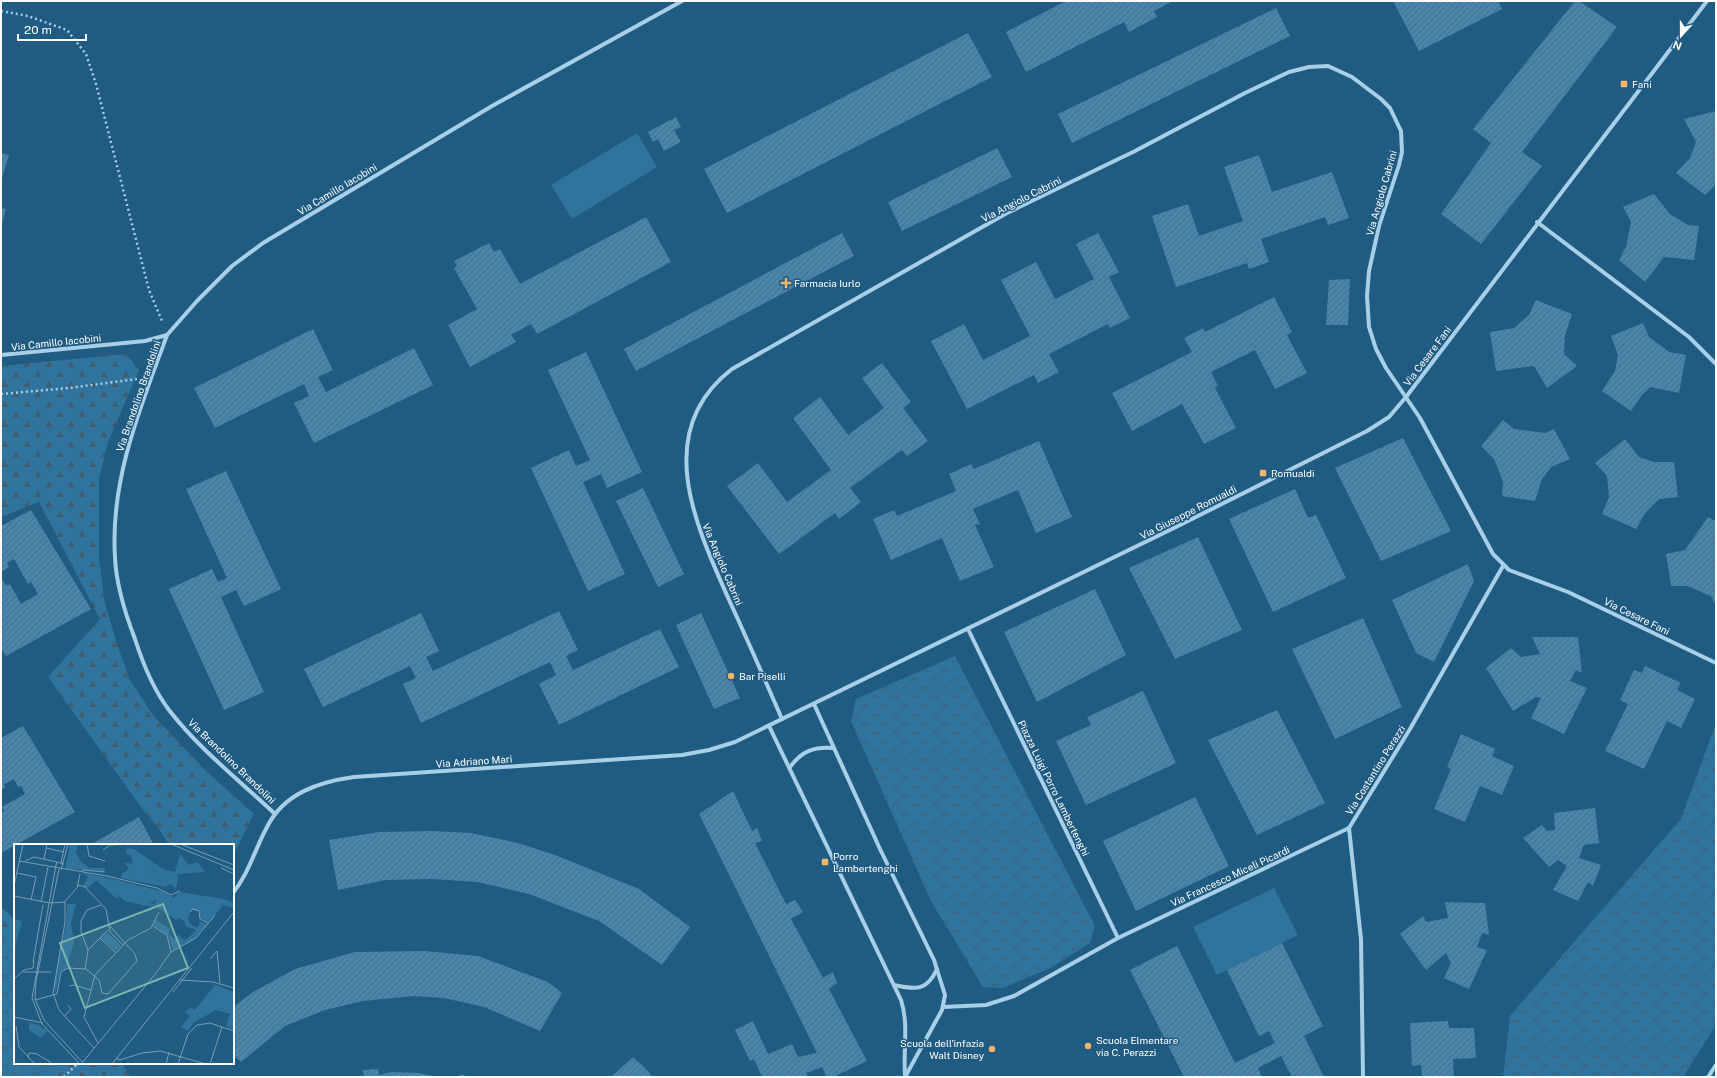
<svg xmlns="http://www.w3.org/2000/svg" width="1717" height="1078" font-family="'Public Sans',sans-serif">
	<defs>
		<pattern id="forest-firs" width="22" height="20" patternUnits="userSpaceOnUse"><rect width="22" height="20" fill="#30749d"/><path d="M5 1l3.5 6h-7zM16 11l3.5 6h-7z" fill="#415c6c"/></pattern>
		<pattern id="park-crowns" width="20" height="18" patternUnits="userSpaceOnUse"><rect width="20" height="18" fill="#30749d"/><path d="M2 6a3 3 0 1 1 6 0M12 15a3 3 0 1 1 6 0" fill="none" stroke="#415c6c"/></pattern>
		<pattern id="building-hatch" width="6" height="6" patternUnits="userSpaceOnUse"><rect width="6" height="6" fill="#4985aa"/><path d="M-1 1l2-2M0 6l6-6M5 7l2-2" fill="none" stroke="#4a6e84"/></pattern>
	</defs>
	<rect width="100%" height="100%" fill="#205b81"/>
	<g fill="url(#forest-firs)">
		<path d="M126,354L139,370L108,442L99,479V559L105,604L119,650L130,680L153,715L205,770L254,814L233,856V845H169L157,826L141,807L48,677L100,619L39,502L1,517V366Z"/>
		<path d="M1,907L15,920V1063H122L128,1074L133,1077H1Z"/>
	</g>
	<g fill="url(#park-crowns)">
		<path d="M955,656L1095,926L1090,943L1050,968L1003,988L983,987L931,901L851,721L856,699Z"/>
		<path d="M1716,723V1025L1683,1077H1503L1510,1016L1681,819Z"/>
		<path d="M1,936L15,949V1063H52L42,1077H1Z"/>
	</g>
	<g fill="#30749d">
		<path d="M637,133L657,167L572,219L551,185Z"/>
		<path d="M1274,888L1298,935L1217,975L1193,927Z"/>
	</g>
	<g fill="url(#building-hatch)">
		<path d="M1066,1H1173L1154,11L1157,17L1129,32L1124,22L1026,72L1006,32Z"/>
		<path d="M1393,1H1438L1439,2L1498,1L1502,9L1419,51Z"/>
		<path d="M1575,1H1579L1617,27L1522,152L1542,166L1481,244L1441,214L1491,143L1473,129Z"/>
		<path d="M1276,8L1290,36L1072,143L1058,114Z"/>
		<path d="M968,33L992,77L727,213L704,169Z"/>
		<path d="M1716,111V184L1705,195L1676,173L1690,158L1696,142L1684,119Z"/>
		<path d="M676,117L681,127L674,130L681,142L664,151L658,139L653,142L648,132Z"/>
		<path d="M997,148L1012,177L902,231L888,202Z"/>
		<path d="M1,153L9,155L1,181Z"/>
		<path d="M1259,155L1272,192L1332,172L1349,218L1328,225L1325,217L1261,239L1269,262L1249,269L1247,263L1176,287L1152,216L1188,204L1199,236L1243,221L1224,167Z"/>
		<path d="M1654,194L1670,214L1688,225L1699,226L1694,260L1664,257L1645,282L1619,260L1626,247L1631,222L1623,207Z"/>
		<path d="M1,208L6,209L1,228Z"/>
		<path d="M646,217L671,262L537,334L531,324L511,335L516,342L470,367L448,325L477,309L454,268L457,266L454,261L489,243L494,252L500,249L520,284Z"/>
		<path d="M842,233L854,256L636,371L624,349Z"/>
		<path d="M1098,233L1119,272L1109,277L1130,318L1110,328L1108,324L1049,354L1059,372L1038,383L1034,375L967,409L931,341L964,324L983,360L1030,336L1001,280L1036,262L1055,299L1094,279L1076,244Z"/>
		<path d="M1350,279L1348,325H1326L1329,280Z"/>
		<path d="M1274,297L1292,332L1287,335L1307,373L1275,389L1255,350L1211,372L1218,386L1215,388L1236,428L1204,444L1182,404L1132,431L1112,393L1192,352L1184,338L1203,328L1205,332Z"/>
		<path d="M1536,300L1572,314L1565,336L1564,354L1577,366L1547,388L1534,366L1496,371L1490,332L1514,328L1529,315Z"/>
		<path d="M1643,323L1649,337L1669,352L1686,355L1679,393L1650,387L1642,395L1631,411L1602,391L1615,371L1618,355L1611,336Z"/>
		<path d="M313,329L333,370L318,377L326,392L414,348L433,385L314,443L294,403L309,396L304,384L215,428L194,388Z"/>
		<path d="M586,352L642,472L607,488L601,474L583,482L625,574L588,591L531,468L569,450L576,466L590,460L548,370Z"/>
		<path d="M882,363L911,402L903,408L928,441L907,456L902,450L850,488L861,502L839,519L835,513L779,554L727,486L758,463L787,502L831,470L793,418L820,397L848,435L884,408L862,378Z"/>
		<path d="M1503,420L1514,429L1545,433L1554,429L1570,459L1551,467L1542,479L1535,501L1502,496L1503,482L1494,459L1481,446Z"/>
		<path d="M1403,438L1451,531L1381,561L1335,468Z"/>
		<path d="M1625,439L1639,457L1654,462H1674L1678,497L1659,499L1645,513L1636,529L1602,514L1609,497L1607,476L1595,463Z"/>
		<path d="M1039,441L1072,517L1036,533L1018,490L973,509L980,524L975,525L994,567L960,581L942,538L891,560L873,519L894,510L897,516L956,491L949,474L971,464L974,469Z"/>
		<path d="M226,471L281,589L244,606L236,590L221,597L264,692L224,710L169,589L212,569L218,582L227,578L186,489Z"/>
		<path d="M643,488L684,574L658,587L616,501Z"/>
		<path d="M1295,489L1308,518L1316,515L1346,578L1273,612L1229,519Z"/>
		<path d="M31,510L91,609L6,656L1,648V578L6,586L10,584L21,604L38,594L31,582L28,584L14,559L7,563L9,567L1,572V526Z"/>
		<path d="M1708,517L1716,521V605L1711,596L1687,586H1671L1666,554L1685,550Z"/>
		<path d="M1198,537L1242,630L1175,659L1129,568Z"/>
		<path d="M1468,564L1474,581L1434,662L1416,653L1392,600Z"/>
		<path d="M1095,589L1126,655L1037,702L1004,632Z"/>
		<path d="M559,611L578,650L566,656L573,670L660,629L679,667L559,725L539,684L556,675L550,662L421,723L403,684L416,678L410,666L323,707L304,669L421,613L439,651L426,657L433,671Z"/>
		<path d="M701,613L740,698L714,709L676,625Z"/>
		<path d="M1363,618L1402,707L1335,739L1292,649Z"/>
		<path d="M1532,637H1578L1582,673L1576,670L1570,681L1587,688L1564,734L1531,718L1541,698L1536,697L1513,711L1486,668L1511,648L1521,657L1540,654Z"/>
		<path d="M1645,666L1681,683L1677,690L1695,699L1681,728L1667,721L1644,769L1605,751L1628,704L1620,700L1634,670L1642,673Z"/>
		<path d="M1143,691L1176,763L1086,805L1056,741L1091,725L1087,717Z"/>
		<path d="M1277,710L1325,803L1257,835L1208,740Z"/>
		<path d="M23,726L75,812L1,853V813L4,811L2,807L25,794L21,786L18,787L14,779L4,784L5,788L1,790V738Z"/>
		<path d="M1461,734L1495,749L1492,756L1514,766L1502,795L1480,786L1465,822L1434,809L1451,769L1447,767Z"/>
		<path d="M733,791L752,831L757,828L762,841L755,843L786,904L795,900L803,912L791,919L823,978L833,972L837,983L829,989L867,1061L833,1077H827L822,1067L806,1073L808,1077H762L754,1059L750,1061L735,1030L753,1021L768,1054L792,1044L798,1057L817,1053L699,814Z"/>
		<path d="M1195,797L1229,866L1136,911L1103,841Z"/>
		<path d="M1595,808L1599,843L1584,845L1579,858L1601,865L1593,886L1588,882L1578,901L1553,890L1567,866L1558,860L1549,867L1523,838L1542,825L1547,831L1555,830L1554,813Z"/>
		<path d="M139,817L154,845H90Z"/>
		<path d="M432,831L471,833L518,843L555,855L639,889L690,927L662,965L599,921L529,894L477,882L432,879L385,880L338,890L329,840L379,832Z"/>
		<path d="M1445,902L1485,903L1489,935L1482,933L1477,947L1487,950L1469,989L1444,978L1451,963L1446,953L1426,970L1400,934L1423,916L1426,922L1448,918Z"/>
		<path d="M1282,943L1323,1026L1304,1036L1324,1077H1292L1281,1056L1258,1068L1262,1077H1184L1130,970L1177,946L1235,1063L1275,1043L1269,1031L1259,1036L1227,970Z"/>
		<path d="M425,951L478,956L548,982L562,993L540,1031L484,1007L444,998L414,996L363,1001L325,1010L285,1026L241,1062L233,1054V1007L253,992L295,969L355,952Z"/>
		<path d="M1448,1021L1449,1028H1474L1476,1058L1453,1059L1454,1077H1422L1421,1065L1412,1066L1410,1023Z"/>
		<path d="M633,1057L649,1072L652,1077H611Z"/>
		<path d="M378,1069L379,1075L391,1072L418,1073L438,1077H364L363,1070Z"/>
		<path d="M460,1074L470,1077H459Z"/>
	</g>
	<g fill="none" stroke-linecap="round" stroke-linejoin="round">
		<g stroke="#a7cfe8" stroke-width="2.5" stroke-dasharray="2 3" stroke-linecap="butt">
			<path d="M1,11L28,16L67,30L86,54L96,84L149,290L162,321"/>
			<path d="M1,394L69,388L137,379"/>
			<path d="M64,1077L78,1063"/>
		</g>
		<g stroke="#a7cfe8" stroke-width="4">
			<path d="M1537,222L1689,337L1716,364"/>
			<path d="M167,335C141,406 110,479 115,557C116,585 125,613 135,639C143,664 153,689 169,710C199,749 239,780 275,814"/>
			<path d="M1,355L145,341L167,335L197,301L232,266L263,243L492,106L682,1"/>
			<path d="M968,629L1118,938"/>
			<path d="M814,704L880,849L934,960L945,995L942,1010L905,1077"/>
			<path d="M782,719C765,680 748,641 730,602C697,528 650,432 732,369L1007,213L1135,151L1245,93L1289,72L1309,67L1328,66L1352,77L1381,99L1390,108L1401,131L1402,152L1399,165L1379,226L1369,271L1367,296L1369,327L1376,349L1386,368L1420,418L1493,554L1509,570L1568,592L1716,663"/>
			<path d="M769,726L901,1000C909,1025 903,1049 905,1075"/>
			<path d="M790,767C802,751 813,747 833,748"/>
			<path d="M233,893C249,873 255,849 267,827C284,793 319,782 354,777L682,755L709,750L735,742L1174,528L1367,431L1389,417L1406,397L1707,1"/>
			<path d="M894,985C916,990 927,991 937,969"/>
			<path d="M943,1007L986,1005L1014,996L1118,938L1349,828"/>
			<path d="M1363,1077L1361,939L1349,828L1410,729L1503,566"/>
			<path d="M1708,1077L1716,1065"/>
		</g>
	</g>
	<g fill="#f5b467" stroke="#205b81" stroke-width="1.5">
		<rect x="1620" y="80" width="8" height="8" rx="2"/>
		<path d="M784 277h4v4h4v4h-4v4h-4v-4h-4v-4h4z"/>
		<rect x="1259" y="469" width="8" height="8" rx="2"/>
		<circle cx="731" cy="676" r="4"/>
		<rect x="821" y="858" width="8" height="8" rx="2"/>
		<circle cx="1088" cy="1046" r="4"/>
		<circle cx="992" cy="1049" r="4"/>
	</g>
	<g text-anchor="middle" stroke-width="3" stroke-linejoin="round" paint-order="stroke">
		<g font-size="10" fill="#fff" stroke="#205b81" text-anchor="start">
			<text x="1632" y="88">Fani</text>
			<text x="794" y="287">Farmacia Iurlo</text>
			<text x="1271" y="477">Romualdi</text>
			<text x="739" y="680">Bar Piselli</text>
			<text x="833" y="860">Porro<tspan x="833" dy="12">Lambertenghi</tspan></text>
			<text x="1096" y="1044">Scuola Elmentare<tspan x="1096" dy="12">via C. Perazzi</tspan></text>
			<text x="984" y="1047" text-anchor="end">Scuola dell'infazia<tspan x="984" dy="12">Walt Disney</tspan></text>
		</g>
		<g font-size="10" fill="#fff" stroke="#205b81">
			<text transform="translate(337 189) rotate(-31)" y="4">Via Camillo Iacobini</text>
			<text transform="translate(1381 193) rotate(-74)" y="4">Via Angiolo Cabrini</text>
			<text transform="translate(1021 199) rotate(-27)" y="4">Via Angiolo Cabrini</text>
			<text transform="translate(56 342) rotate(-6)" y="4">Via Camillo Iacobini</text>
			<text transform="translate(1427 356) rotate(-53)" y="4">Via Cesare Fani</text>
			<text transform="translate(138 396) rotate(-71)" y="4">Via Brandolino Brandolini</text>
			<text transform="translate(1188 512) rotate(-27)" y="4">Via Giuseppe Romualdi</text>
			<text transform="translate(723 564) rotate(67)" y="4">Via Angiolo Cabrini</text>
			<text transform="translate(1637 616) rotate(26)" y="4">Via Cesare Fani</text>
			<text transform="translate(232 761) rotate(44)" y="4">Via Brandolino Brandolini</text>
			<text transform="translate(474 761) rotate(-4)" y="4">Via Adriano Mari</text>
			<text transform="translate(1375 770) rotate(-58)" y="4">Via Costantino Perazzi</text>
			<text transform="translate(1054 788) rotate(64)" y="4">Piazza Luigi Porro Lambertenghi</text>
			<text transform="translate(1230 876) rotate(-25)" y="4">Via Francesco Miceli Picardi</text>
		</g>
	</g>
	<g transform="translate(14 844)">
		<rect width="220" height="220" fill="#205b81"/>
		<path d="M113,4L120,5L149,25L161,28L166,10L175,21L183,18L191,28L165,30L164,32L135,27L132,39L107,34L108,30L115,25L110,18L119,20L116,11L112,10ZM67,28L103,36L101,49L105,53L103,55L82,36L73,45L69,42L74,33ZM201,141L220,148V171L202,166L179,179L174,187L167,183L176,172L171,168L176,163L181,166Z" fill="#30749d"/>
		<path d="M150,48L160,54L165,48L210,55L220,59V64L209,61L195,78L186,74V68L180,65L176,68L174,76L178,82L184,83L186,77L194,80L180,95L159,106L154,91L140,81L141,75L156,85L154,90L160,95L164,91L171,97L182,86L171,82V78L165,74L162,76L142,63L132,62L134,59L140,60Z" fill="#30749d"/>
		<path d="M56,0H64L62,9L67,18L76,24H91L90,27L51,25ZM135,27L164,32L162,45L156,40L152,43L132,39ZM150,49L162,60L161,72L146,64ZM53,60H62L57,79L60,98L55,114V123L46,128L41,151L40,139L52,81ZM0,75L8,77L0,107ZM93,88L107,101L102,107L87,94ZM15,178L24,181L34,187L26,194L15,186Z" fill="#30749d"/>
		<path d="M103,36L150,48L147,58L141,56L132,62L111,57L101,49ZM216,169L220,171V185L212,182Z" fill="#30749d"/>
		<path fill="none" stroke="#799db3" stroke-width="1" d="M73,0L75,12L91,17M157,0L220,26M166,0L220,21M32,4L50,8M89,6L96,1L115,0M30,15L33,0M5,17L93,32L143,44L157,51L166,47M11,17L20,13L43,18M47,19L51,0M50,20L43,18L42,21L18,154L28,180L66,220M207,24L220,30M45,25L22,137L21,155L30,176L70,220M47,26L54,0M67,28L69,26L91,28M3,29L22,33L17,56M66,30L63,44L51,57V78L39,149L45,166L80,204M64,41L71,43L92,65L96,88M0,42L9,0M0,52L36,59L51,58M27,58L34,23M176,68L179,65L185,67L186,75L195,79M95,81L111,99M139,82L153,91L157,108M96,88L109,101M86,94L102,109M74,106L94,86M196,115L203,107L206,139M19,118L29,61M71,125L74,106L67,88V77L73,66L87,61M9,128H37M0,135L10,126L19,124L20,117M166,136L199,138L220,144M55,142L60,141L77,146M159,148L178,124M21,156L43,150L47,128L54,124L72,125L85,136L88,149L94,150L123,117L121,110L111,99M51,172L57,165L54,161M0,173L29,179M2,182L5,203L21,220M84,199L70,173L81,131L114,96L137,84L145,68M14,214L15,209L23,210L39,220M102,214L106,216L128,209L146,207L192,220M68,219L142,129L157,108L182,94L201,71M98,220L220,68M152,220L155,208M164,220L174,190L183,181L196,179L220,187M196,220L208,183"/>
		<path fill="#7bb4af" fill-opacity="0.15" stroke="#7bb4af" stroke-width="2" d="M149,60L174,124L71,164L46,99Z"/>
		<rect width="220" height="220" fill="none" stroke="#fff" stroke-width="2"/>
	</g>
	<rect width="1717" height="1078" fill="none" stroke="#ffffff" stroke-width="4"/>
	<g transform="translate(1681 36) rotate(201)" stroke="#205b81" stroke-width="3" paint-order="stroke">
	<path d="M0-3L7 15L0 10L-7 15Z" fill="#ffffff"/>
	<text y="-6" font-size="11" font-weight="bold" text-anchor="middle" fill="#ffffff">N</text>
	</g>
	<path d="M18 34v6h68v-6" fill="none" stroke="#ffffff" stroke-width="2"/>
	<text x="24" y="34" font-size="12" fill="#ffffff" stroke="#205b81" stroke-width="3" paint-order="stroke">20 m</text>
</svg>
